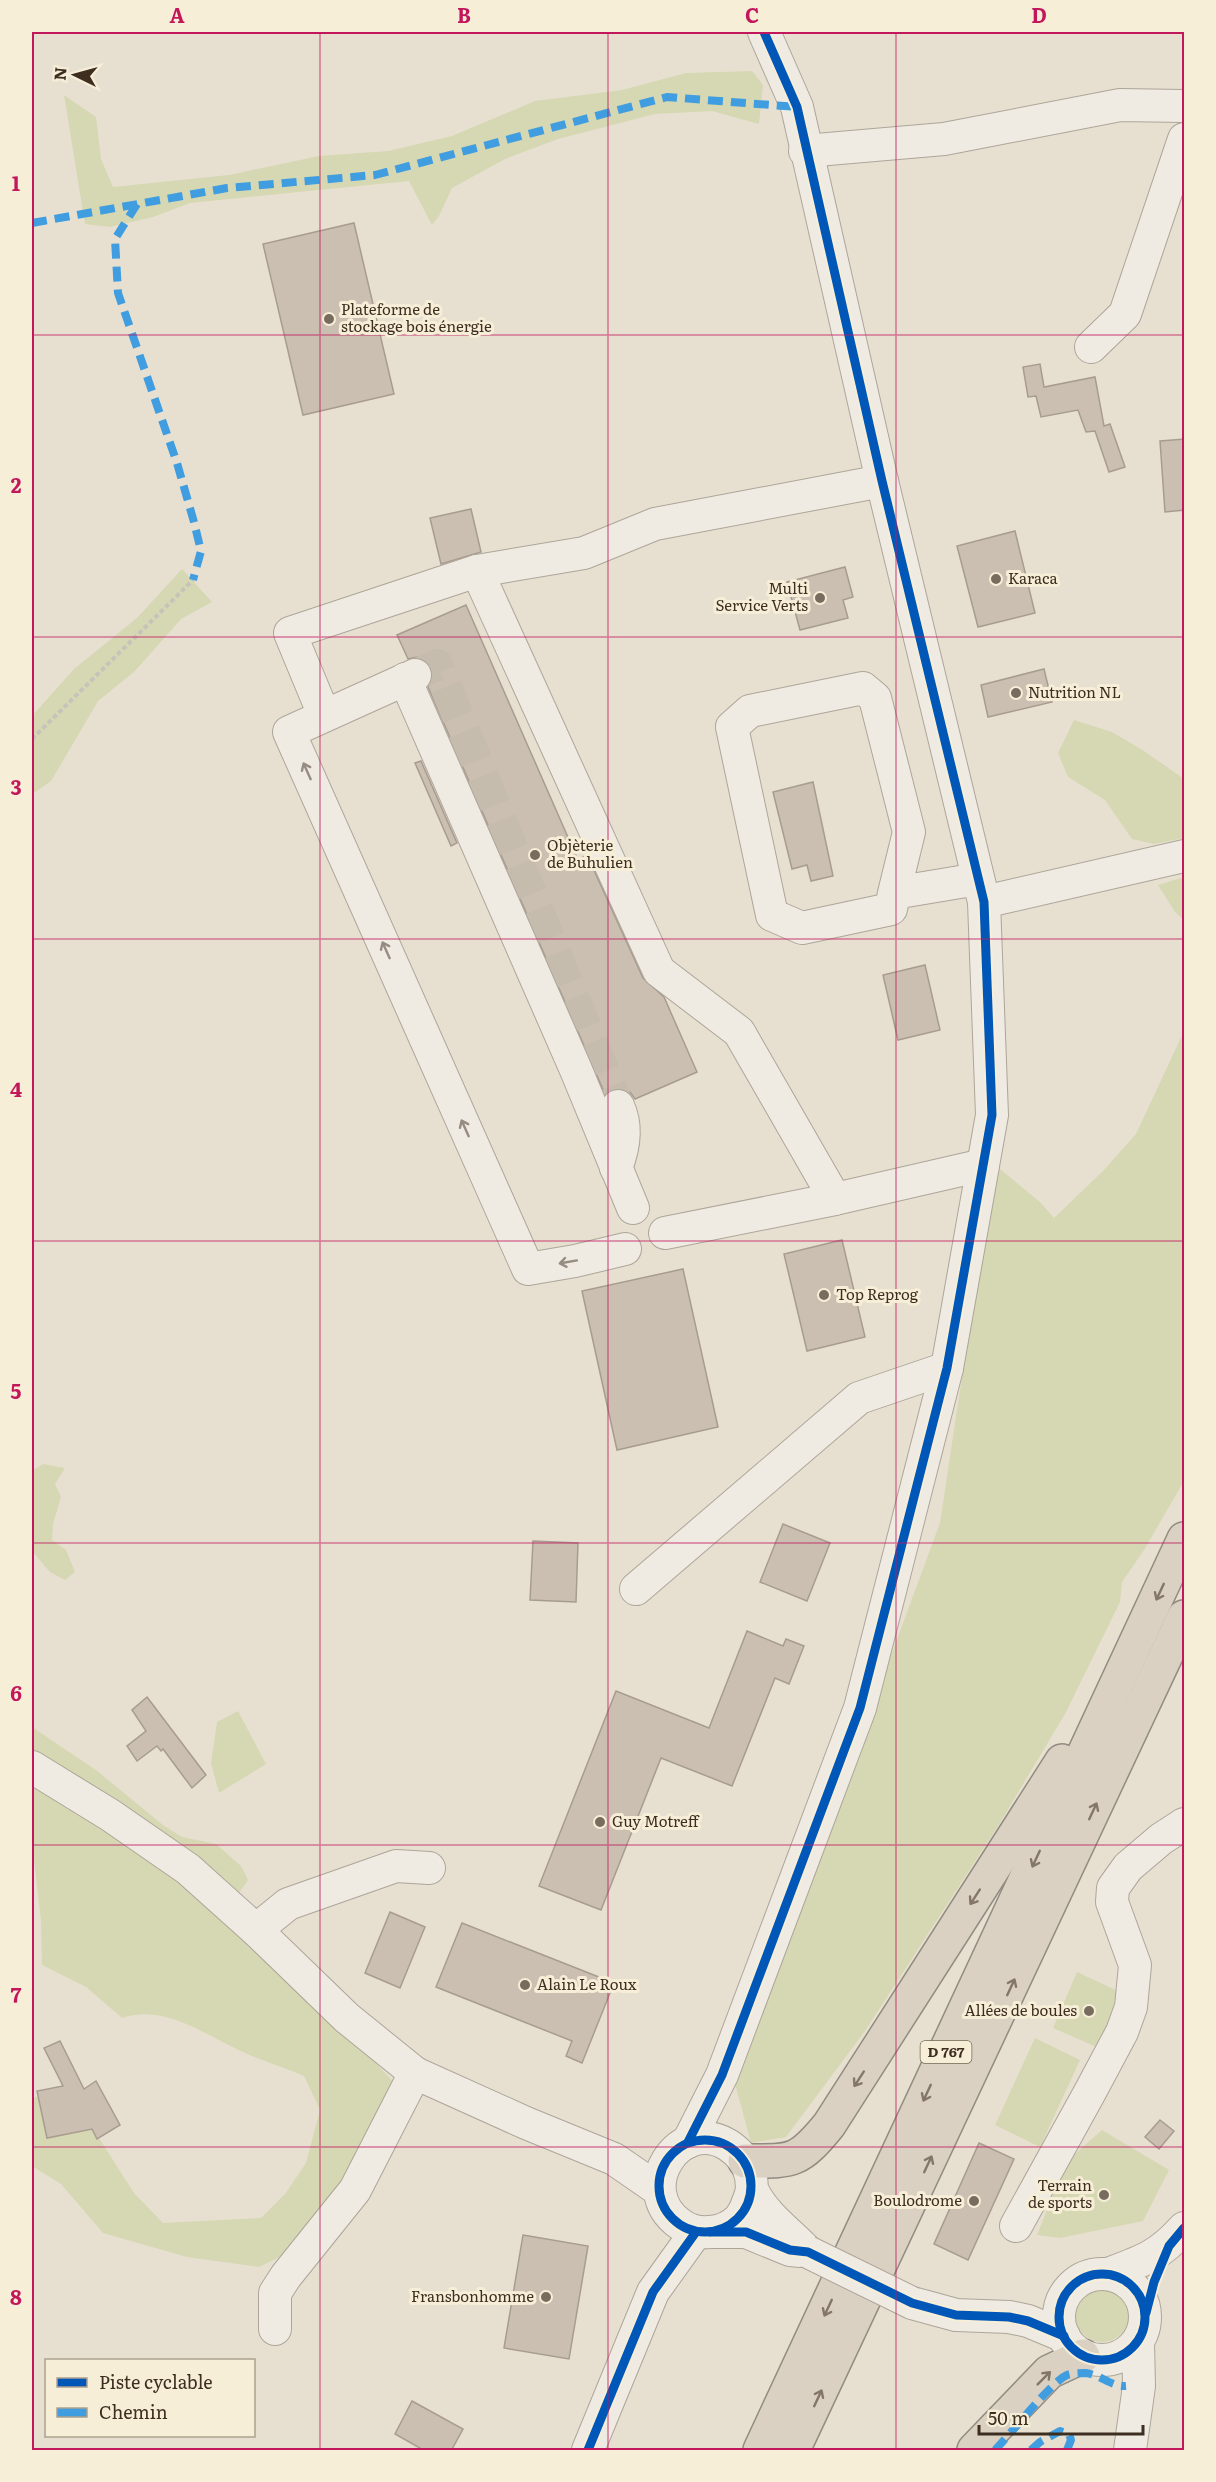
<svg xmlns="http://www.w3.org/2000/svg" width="1216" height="2482" font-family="Literata,serif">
	<rect width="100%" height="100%" fill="#e7e0d1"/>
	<g fill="#d6d7b3">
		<path d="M752,71L763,85L759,124L712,111L655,114L558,139L505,159L452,188L439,216L432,225L409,181L190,203L153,217L110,227L85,224L64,95L96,117L101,159L113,187L229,175L319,156L388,151L452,136L535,101L622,90L686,73Z"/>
		<path d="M182,569L212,602L181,619L135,671L98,701L51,781L32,794V716L74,669L137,618Z"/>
		<path d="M1074,720L1112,732L1144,751L1184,779V838L1154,844L1132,839L1105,800L1068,777L1058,753Z"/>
		<path d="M1184,877V920L1175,912L1158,885Z"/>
		<path d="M1184,1031V1481L1144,1550L1122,1582L1120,1602L1065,1714L998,1826L865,2031L786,2137L751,2143L734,2080L940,1523L994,1164L1041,1203L1054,1218L1103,1171L1136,1134Z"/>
		<path d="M43,1464L65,1468L55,1484L61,1497L53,1524L52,1540L66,1550L75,1572L65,1580L50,1572L32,1551V1471Z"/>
		<path d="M238,1711L266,1764L219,1793L211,1763L217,1722Z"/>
		<path d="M32,1727L96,1770L163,1825L182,1837L216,1844L241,1866L248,1880L222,1917L347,2032L397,2086L345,2187L294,2250L259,2267L187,2257L103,2233L61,2184L32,2166V2098L67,2088L134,2193L163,2223L261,2218L285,2194L306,2163L320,2110L304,2076C285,2068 266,2062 247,2054C208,2037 166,2003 122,2018L86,1987L42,1965L41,1921L32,1843Z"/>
		<path d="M1077,1972L1124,1994L1101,2049L1053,2028Z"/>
		<path d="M1035,2038L1080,2060L1040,2147L995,2125Z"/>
		<path d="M1102,2130L1169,2170L1143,2221L1060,2238L1037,2235L1066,2162Z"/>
		<circle cx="1102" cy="2315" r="27"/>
	</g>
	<g fill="#cbbfb2" stroke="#a89c90" stroke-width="1.5">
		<path d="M354,223L394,394L303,415L263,244Z"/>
		<path d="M1040,364L1044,387L1095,377L1104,426L1110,424L1125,467L1109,472L1095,431L1086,432L1078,410L1041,417L1036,396L1028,397L1023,367Z"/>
		<path d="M1185,439V510L1165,512L1160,441Z"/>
		<path d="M471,509L481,552L441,564L430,518Z"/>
		<path d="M1015,531L1035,613L978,627L957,546Z"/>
		<path d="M845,567L853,597L843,600L848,618L800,630L787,582Z"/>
		<path d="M466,605L578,860L587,855L643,978L664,997L697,1072L635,1099L630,1092L621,1088L612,1089L605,1094L428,687L433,677L431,667L426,661L417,657L408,659L397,635Z"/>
		<path d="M1044,669L1052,702L988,717L981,685Z"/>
		<path d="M421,761L457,843L451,846L415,763Z"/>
		<path d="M813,782L833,876L811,881L807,865L792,869L773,792Z"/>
		<path d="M925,965L940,1030L898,1040L883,975Z"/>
		<path d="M842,1240L865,1337L807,1351L784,1254Z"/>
		<path d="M683,1269L718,1427L617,1450L582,1291Z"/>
		<path d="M783,1524L830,1543L807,1601L760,1582Z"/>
		<path d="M533,1541L578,1543L576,1602L530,1600Z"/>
		<path d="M747,1631L783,1646L786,1639L804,1646L789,1684L775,1678L732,1786L661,1758L601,1910L539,1886L616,1691L709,1728Z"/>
		<path d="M147,1697L206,1775L192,1788L163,1749L161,1751L157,1746L137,1761L127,1746L146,1731L132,1710Z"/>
		<path d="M390,1912L425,1927L400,1988L365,1973Z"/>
		<path d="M462,1923L614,1983L582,2063L566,2056L572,2041L436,1987Z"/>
		<path d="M60,2041L84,2089L96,2081L120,2125L97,2139L92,2129L47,2138L37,2091L63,2086L44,2048Z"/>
		<path d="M1160,2120L1174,2131L1159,2149L1145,2137Z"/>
		<path d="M979,2143L1014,2159L968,2260L934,2244Z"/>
		<path d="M523,2235L588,2246L569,2359L504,2348Z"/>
		<path d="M412,2401L463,2429L451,2451H425L395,2434Z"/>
	</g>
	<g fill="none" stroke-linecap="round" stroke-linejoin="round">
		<path stroke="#c5bcae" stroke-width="32" stroke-dasharray="32 16" stroke-linecap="butt" d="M415,675L437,665L618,1106"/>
		<g stroke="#ada599" stroke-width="34">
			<g id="minor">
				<path d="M805,151L944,139L1120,105L1184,106"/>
				<path d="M1091,347L1125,314L1184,139"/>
				<path d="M477,571L659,971L739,1032L835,1199"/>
				<path d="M415,675L289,732L528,1269L575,1261L625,1249"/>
				<path d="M405,679L576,1070L633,1208"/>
				<path d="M324,715L290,633L477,571L584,553L655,524L882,481"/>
				<path d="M894,893L909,832L875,698L863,688L750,711L732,727L772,915L802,928L891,909L894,893L978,879"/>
				<path d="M984,902L1184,856"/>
				<path d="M616,1168C624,1148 628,1127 618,1106"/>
				<path d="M665,1233L835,1199L983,1165"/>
				<path d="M636,1589L859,1398L947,1368"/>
				<path d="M32,1767L110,1815L188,1869L256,1930L347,2018L415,2073L526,2123L614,2159L659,2190"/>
				<path d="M256,1930L288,1904L396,1866L429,1868"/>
				<path d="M688,2142L722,2075L860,1708L947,1368L992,1115L984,902L882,481L797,107L764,32"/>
				<path d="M752,2190C749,2200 746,2211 739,2219C724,2234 697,2237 680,2224C631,2189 680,2115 728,2145C739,2152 749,2164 751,2177C752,2182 751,2187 753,2191C764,2215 790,2233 808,2252"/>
				<path d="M1016,2226L1090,2092L1122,2032L1131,2007L1135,1965L1112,1902L1113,1888L1128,1867L1161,1839L1184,1824"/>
				<path d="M711,2232H746L790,2250L801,2251"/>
				<circle cx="1102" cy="2317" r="43"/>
				<path d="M1108,2274C1143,2261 1159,2256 1184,2228"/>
				<path d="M912,2303L956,2315L1009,2317L1028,2321L1064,2336"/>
				<path d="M275,2329V2293L286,2276L355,2190L415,2073"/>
				<path d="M588,2450L653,2292L696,2232"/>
				<path d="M1130,2450L1139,2386L1138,2342"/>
			</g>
		</g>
		<g stroke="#928b80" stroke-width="36">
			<g id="highway">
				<path d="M745,2161C793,2161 798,2163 829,2125L1062,1761"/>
				<path d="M760,2450L1184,1539"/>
				<path d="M793,2450L1184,1617"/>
				<path d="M974,2450L1049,2372L1083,2356"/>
			</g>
		</g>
		<path stroke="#c8c2b9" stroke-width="4" stroke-dasharray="4.5 3" stroke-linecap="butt" d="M32,739L193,580"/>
		<use href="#minor" stroke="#efebe3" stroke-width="32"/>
		<use href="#highway" stroke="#dad1c2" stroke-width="33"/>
		<g stroke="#ada599" stroke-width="34" stroke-linecap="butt">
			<path id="minor-bridge" d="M808,2252L912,2303"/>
		</g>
		<use href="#minor-bridge" stroke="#efebe3" stroke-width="32"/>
		<g stroke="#3f9de0" stroke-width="8" stroke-dasharray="15 8" stroke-linecap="butt">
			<path d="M137,204L115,239L118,293L177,463L194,522L201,551L193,580"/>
			<path d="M32,223L227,188L375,175L667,97L797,107"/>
			<path d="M995,2450C1010,2435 1051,2382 1067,2375C1072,2373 1082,2373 1086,2373C1101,2375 1112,2387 1126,2386"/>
			<path d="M1031,2450L1040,2442L1060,2431L1069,2434L1071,2440L1067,2450"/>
		</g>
		<g stroke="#f7eed8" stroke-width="13">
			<g id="cycleway">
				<circle cx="705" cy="2186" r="46"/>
				<path d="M688,2142L722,2075L860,1708L947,1368L992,1115L984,902L882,481L797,107L764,32"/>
				<path d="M710,2232H746L790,2250L808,2252L912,2303L956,2315L1009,2317L1028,2321L1064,2336"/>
				<circle cx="1102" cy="2317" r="43"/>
				<path d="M1146,2313L1154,2282L1169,2246L1184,2228"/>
				<path d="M588,2450L653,2292L696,2232"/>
			</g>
		</g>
		<use href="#cycleway" stroke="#0057b8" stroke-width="9"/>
	</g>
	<defs><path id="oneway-shaft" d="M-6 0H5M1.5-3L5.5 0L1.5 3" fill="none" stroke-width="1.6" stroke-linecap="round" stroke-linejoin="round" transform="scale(1.5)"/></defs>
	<g stroke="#968c82">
		<use href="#oneway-shaft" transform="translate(307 771) rotate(-114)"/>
		<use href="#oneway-shaft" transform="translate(386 950) rotate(-114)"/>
		<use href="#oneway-shaft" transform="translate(465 1128) rotate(-114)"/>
		<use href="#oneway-shaft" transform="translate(568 1262) rotate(170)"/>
	</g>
	<g stroke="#847769">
		<use href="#oneway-shaft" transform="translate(1160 1592) rotate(115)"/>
		<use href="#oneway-shaft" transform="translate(1093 1811) rotate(-65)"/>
		<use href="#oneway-shaft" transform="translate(1036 1859) rotate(115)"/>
		<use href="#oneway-shaft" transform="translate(975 1897) rotate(123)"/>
		<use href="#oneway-shaft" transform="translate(1011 1987) rotate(-65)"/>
		<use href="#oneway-shaft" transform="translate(859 2079) rotate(123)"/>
		<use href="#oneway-shaft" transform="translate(927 2093) rotate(115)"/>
		<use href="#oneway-shaft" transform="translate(928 2164) rotate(-65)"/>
		<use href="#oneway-shaft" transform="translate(828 2308) rotate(115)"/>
		<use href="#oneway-shaft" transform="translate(1044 2378) rotate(-45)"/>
		<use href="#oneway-shaft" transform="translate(818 2398) rotate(-65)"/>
	</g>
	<path fill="none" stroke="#c2185b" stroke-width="1.5" stroke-opacity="0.55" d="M320,32V2450M608,32V2450M896,32V2450M32,335H1184M32,637H1184M32,939H1184M32,1241H1184M32,1543H1184M32,1845H1184M32,2147H1184"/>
	<g fill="#786c5e" stroke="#f7eed8" stroke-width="2">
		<circle cx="329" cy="319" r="6"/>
		<circle cx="996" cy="579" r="6"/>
		<circle cx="820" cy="598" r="6"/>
		<circle cx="1016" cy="693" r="6"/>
		<circle cx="535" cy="855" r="6"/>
		<circle cx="824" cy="1295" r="6"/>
		<circle cx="600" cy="1822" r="6"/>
		<circle cx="525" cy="1985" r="6"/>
		<circle cx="1089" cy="2011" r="6"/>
		<circle cx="1104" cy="2195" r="6"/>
		<circle cx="974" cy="2201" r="6"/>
		<circle cx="546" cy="2297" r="6"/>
	</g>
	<g text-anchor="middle" stroke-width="6" stroke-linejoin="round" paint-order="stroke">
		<rect fill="#f7eed8" stroke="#756857" stroke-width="1.5" x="920.5" y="2041" width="51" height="22" rx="4.5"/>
		<g font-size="14" font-weight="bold" fill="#3d2e20">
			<text x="946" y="2057">D 767</text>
		</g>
		<g font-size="15" fill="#3d2e20" stroke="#f7eed8" text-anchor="start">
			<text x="341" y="315">Plateforme de<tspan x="341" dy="17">stockage bois énergie</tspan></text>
			<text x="1008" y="584">Karaca</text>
			<text x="808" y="594" text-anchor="end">Multi<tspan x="808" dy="17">Service Verts</tspan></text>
			<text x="1028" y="698">Nutrition NL</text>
			<text x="547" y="851">Objèterie<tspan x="547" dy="17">de Buhulien</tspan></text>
			<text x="836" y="1300">Top Reprog</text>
			<text x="612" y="1827">Guy Motreff</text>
			<text x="537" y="1990">Alain Le Roux</text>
			<text x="1077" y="2016" text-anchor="end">Allées de boules</text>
			<text x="1092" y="2191" text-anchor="end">Terrain<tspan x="1092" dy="17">de sports</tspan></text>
			<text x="962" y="2206" text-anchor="end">Boulodrome</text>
			<text x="534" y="2302" text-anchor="end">Fransbonhomme</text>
		</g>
	</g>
	<rect width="1216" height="2482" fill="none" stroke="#f7eed8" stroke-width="66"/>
	<rect x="45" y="2359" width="210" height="78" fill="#f7eed8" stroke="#ada18e" stroke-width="1.5"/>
	<rect x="57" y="2378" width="30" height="9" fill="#0057b8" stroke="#ada18e" stroke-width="1.5"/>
	<text x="99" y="2389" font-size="18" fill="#3d2e20">Piste cyclable</text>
	<rect x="57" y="2408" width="30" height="9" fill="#3f9de0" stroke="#ada18e" stroke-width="1.5"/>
	<text x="99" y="2419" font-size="18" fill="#3d2e20">Chemin</text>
	<g transform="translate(75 75) rotate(275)" stroke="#f7eed8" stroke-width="4.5" paint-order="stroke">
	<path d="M0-4.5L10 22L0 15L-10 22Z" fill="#3d2e20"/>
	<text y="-9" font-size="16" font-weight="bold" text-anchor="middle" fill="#3d2e20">N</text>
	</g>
	<path d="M979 2425v9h164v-9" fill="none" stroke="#3d2e20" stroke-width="3"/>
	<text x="988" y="2425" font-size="18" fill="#3d2e20" stroke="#f7eed8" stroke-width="4.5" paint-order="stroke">50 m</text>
	<rect x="33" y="33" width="1150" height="2416" fill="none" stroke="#c2185b" stroke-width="2"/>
	<g font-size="20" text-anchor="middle" font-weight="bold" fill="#c2185b">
		<text x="177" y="23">A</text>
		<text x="464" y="23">B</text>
		<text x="752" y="23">C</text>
		<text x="1039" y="23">D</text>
		<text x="16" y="191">1</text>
		<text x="16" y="493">2</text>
		<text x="16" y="795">3</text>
		<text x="16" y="1097">4</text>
		<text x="16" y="1399">5</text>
		<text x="16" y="1701">6</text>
		<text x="16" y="2003">7</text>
		<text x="16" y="2305">8</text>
	</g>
</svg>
